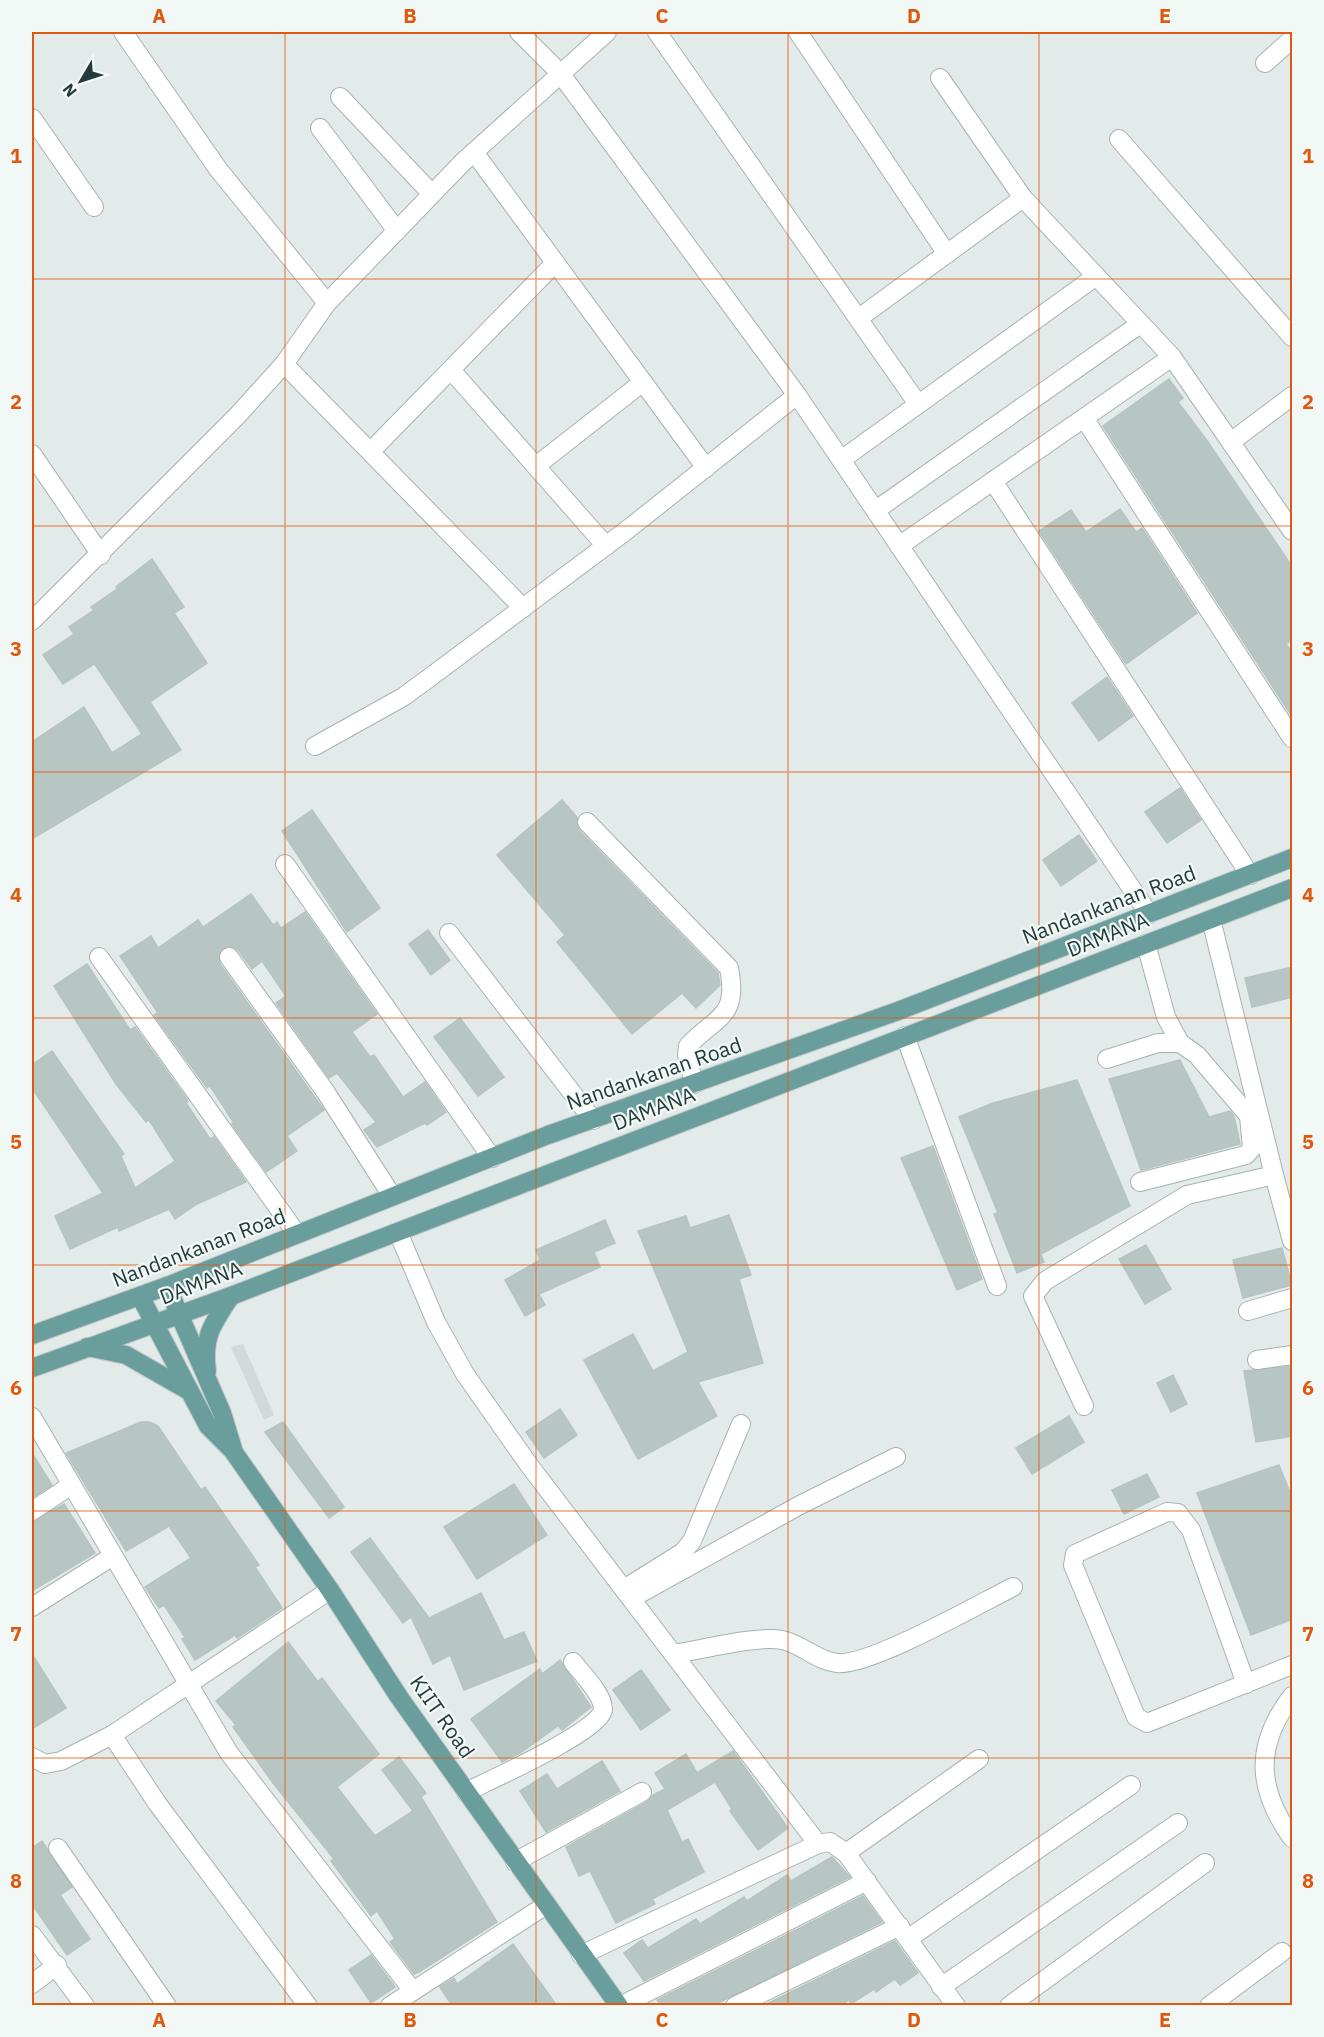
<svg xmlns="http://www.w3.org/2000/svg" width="1324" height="2037" font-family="'IBM Plex Sans',sans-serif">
	<rect width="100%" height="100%" fill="#e2ebe9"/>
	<path fill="#d0dbd9" d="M243,1344L274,1415L264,1420L231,1347Z"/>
	<g fill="#b7c6c3" stroke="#b5c4c2" stroke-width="1.5">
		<path d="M1169,379L1183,398L1178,402L1208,442L1293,568V639L1286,644L1293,653V718L1103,426Z"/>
		<path d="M1120,509L1136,532L1142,528L1197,613L1126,664L1039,531L1071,510L1086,532Z"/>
		<path d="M152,559L184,607L174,613L207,663L150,702L181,750L32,839V742L84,707L112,753L142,734L96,666L94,664L63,684L43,655L74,634L69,627L94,610L91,607L117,589L116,587Z"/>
		<path d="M1107,677L1133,716L1099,741L1072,703Z"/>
		<path d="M1180,788L1201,820L1167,843L1145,812Z"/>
		<path d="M562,800L577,817L579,830L718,973L720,985L696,1008L682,993L632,1034L557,942L565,935L497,855Z"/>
		<path d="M312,810L380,908L347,932L282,831Z"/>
		<path d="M1079,835L1097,861L1061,886L1043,860Z"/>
		<path d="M251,894L273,925L277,922L281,928L305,912L377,1014L352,1032L370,1057L374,1055L403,1097L425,1082L446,1112L427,1125L425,1123L377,1147L364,1130L376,1122L337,1073L329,1078L276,1003L286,996L262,961L252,969L238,950L227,946L219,953L220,964L324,1110L287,1136L297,1151L266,1172L232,1124L234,1123L210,1086L207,1088L154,1015L158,1013L120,956L151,936L158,948L198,920L203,927Z"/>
		<path d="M428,930L450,960L431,975L409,944Z"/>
		<path d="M87,964L130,1030L135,1027L188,1101L186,1103L210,1139L214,1137L246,1182L197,1204L175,1219L169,1209L119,1231L118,1227L70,1249L55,1216L103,1193L32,1088V1065L52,1051L124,1154L121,1156L135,1188L175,1161L149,1120L146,1122L116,1084L54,986Z"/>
		<path d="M1293,967V997L1252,1007L1245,978Z"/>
		<path d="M460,1018L504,1077L478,1096L434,1037Z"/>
		<path d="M1180,1060L1209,1117L1230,1111L1234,1116L1240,1144L1141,1170L1109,1079Z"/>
		<path d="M1077,1080L1130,1206L1041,1254L1044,1262L1017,1273L994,1214L998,1213L959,1117L993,1103Z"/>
		<path d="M933,1146L982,1279L957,1290L901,1158Z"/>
		<path d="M729,1215L751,1275L739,1279L763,1363L698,1382L717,1416L638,1459L584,1360L633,1334L653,1371L688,1352L638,1231L686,1216L690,1228Z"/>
		<path d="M605,1220L615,1243L594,1252L600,1267L539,1294L545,1305L525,1316L505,1280L540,1260L536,1250Z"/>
		<path d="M1146,1245L1171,1289L1145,1304L1119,1259Z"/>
		<path d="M1282,1248L1292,1285L1243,1298L1233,1260Z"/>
		<path d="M1293,1366V1436L1256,1442L1244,1371Z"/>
		<path d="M1173,1375L1187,1404L1171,1412L1157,1383Z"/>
		<path d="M560,1409L577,1435L544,1458L526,1432Z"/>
		<path d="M1069,1416L1084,1442L1032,1474L1016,1448Z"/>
		<path d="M141,1422H150L158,1426L201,1490L205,1487L259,1565L255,1567L282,1608L237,1638L235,1635L195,1660L182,1639L185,1637L164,1605L159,1608L145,1587L191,1558L169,1526L126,1551L66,1453Z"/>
		<path d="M283,1422L344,1507L329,1518L265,1432Z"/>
		<path d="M32,1453L52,1485L32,1498Z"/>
		<path d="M1279,1465L1293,1500V1619L1251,1635L1197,1493Z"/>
		<path d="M1147,1474L1159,1497L1124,1514L1112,1490Z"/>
		<path d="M514,1484L547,1535L477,1579L444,1527Z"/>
		<path d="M64,1504L95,1553L32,1591V1522Z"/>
		<path d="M370,1538L429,1618L481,1593L504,1640L524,1632L537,1661L464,1690L450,1655L433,1664L411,1617L403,1623L351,1552Z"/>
		<path d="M288,1642L318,1682L322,1678L379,1754L337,1787L375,1836L413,1811L382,1770L399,1757L426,1793L421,1797L497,1922L419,1972L414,1974L390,1942L395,1939L377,1911L371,1916L331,1861L334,1859L273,1783L233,1727L236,1725L216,1701Z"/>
		<path d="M32,1654L66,1708L32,1729Z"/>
		<path d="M560,1660L591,1707L562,1730L558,1726L520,1753L502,1762L471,1719L540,1669L542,1674Z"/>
		<path d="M641,1670L670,1710L641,1730L613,1690Z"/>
		<path d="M733,1751L788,1828L758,1850L730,1811L732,1809L715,1782L667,1810L682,1842L688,1839L704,1872L652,1899L655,1904L616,1923L590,1871L579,1876L566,1847L647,1802L653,1795L665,1789L655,1773L686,1754L697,1773Z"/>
		<path d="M602,1761L620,1791L546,1832L520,1791L547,1774L557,1789Z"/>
		<path d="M42,1841L72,1887L60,1895L90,1939L67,1955L32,1904V1848Z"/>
		<path d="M832,1857L850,1877L644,1981L624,1953L642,1940L648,1948L696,1919L700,1924L744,1897L747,1901L787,1875L791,1881Z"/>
		<path d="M863,1896L882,1922L712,2006H662L657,2000Z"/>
		<path d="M895,1941L918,1973L900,1985L895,1979L876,1992L874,1989L851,2004L849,2000L840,2006H762Z"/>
		<path d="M513,1944L557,2006H452L440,1987L454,1978L457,1984Z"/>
		<path d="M371,1955L395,1987L371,2003L349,1970Z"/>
	</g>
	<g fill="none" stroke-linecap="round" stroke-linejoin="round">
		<g stroke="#a5b3b1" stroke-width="20">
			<g id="minor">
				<path d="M123,32L218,169L327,303"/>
				<path d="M519,32L560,73L797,395L1149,914"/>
				<path d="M657,32L918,404"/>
				<path d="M798,32L947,254"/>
				<path d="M1265,63L1292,39"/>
				<path d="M940,78L1023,198L1172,357L1292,531"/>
				<path d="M340,97L432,194"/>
				<path d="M32,118L94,207"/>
				<path d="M320,128L397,231"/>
				<path d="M1119,139L1292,337"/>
				<path d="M474,152L706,468"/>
				<path d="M859,318L1023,198"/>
				<path d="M284,364L523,608"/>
				<path d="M451,370L606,546"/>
				<path d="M1084,418L1292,738"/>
				<path d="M1232,441L1292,396"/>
				<path d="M371,451L555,263"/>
				<path d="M32,454L101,555"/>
				<path d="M841,460L1095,277"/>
				<path d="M536,466L643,382"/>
				<path d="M993,481L1250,875"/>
				<path d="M876,510L1140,324"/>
				<path d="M899,546L1172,357"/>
				<path d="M32,621L237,416L284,364L327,303L463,162L607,32"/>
				<path d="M315,746L403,697L429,678L627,530L797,395"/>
				<path d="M587,822L729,968C739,1018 716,1016 688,1046L687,1055L694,1084"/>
				<path d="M285,864L492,1158"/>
				<path d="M449,933L593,1120"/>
				<path d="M1146,944L1166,1017L1180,1043"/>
				<path d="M99,957L297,1234"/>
				<path d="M229,957L325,1091L392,1196"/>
				<path d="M905,1036L997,1286"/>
				<path d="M1107,1059L1158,1043H1180L1197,1055L1249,1116L1252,1148L1246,1155L1140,1182"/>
				<path d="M1274,1175L1292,1241"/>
				<path d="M398,1232L436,1322L465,1374L529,1465L818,1844"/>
				<path d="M1248,1311L1292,1298"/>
				<path d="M1257,1360L1292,1355"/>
				<path d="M1084,1406L1033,1296L1045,1281L1187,1195L1274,1175L1211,919"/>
				<path d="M32,1417L229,1753L413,1991"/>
				<path d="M32,1511L70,1486"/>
				<path d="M624,1589L683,1552L692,1541L741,1424"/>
				<path d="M632,1598L800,1505L896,1457"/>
				<path d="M32,1607L113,1556"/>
				<path d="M674,1654C701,1650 757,1635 782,1640C802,1644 817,1661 837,1663C868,1667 979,1604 1013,1587"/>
				<path d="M1246,1684L1191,1530L1178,1513L1167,1512L1075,1554L1073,1565L1136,1717L1147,1723L1292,1665"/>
				<path d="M1292,1696C1254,1746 1257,1789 1292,1838"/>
				<path d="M112,1735L157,1803L308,2006"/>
				<path d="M32,1757L45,1764L61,1761L112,1735L330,1590"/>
				<path d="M466,1792C488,1781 603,1730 603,1709C603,1694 582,1674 573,1662"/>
				<path d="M58,1848L167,2006"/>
				<path d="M846,1853L979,1759"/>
				<path d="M515,1862L642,1792"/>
				<path d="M32,1935L85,2006"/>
				<path d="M909,1938L1131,1785"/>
				<path d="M581,1955L818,1844L830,1842L846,1853L956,2006"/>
				<path d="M32,1984L57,1965"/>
				<path d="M941,1987L1178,1823"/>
				<path d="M390,2006L546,1905"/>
				<path d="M620,2006L867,1881"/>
				<path d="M735,2006L900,1926"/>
				<path d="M1009,2006L1205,1863"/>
				<path d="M1209,2006L1282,1952"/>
			</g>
		</g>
		<g stroke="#c1c8c8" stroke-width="20">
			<g id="major">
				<path d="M167,1286L222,1413L233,1449"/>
				<path d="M140,1296L208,1426L233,1451L330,1590L399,1697L619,2006"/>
				<path d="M32,1335L167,1286L548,1135L898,1011L1292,858"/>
				<path d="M87,1347L126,1355L189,1391"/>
				<path d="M32,1368L231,1296L1292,888"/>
				<path d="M207,1371C202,1337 213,1323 231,1296"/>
			</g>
		</g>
		<use href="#minor" stroke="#fff" stroke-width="18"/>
		<use href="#major" stroke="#699e9d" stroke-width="18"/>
	</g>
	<path fill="none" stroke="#de580e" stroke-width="1.5" stroke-opacity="0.55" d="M285,32V2006M536,32V2006M788,32V2006M1039,32V2006M32,279H1292M32,526H1292M32,772H1292M32,1018H1292M32,1265H1292M32,1511H1292M32,1758H1292"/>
	<g text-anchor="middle" stroke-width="4.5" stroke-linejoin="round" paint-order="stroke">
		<g font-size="21" fill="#233b3a" stroke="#f2f8f6">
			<text transform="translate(1109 905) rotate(-21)" y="7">Nandankanan Road</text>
			<text transform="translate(1108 935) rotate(-22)" y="7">DAMANA</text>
			<text transform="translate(654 1074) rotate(-19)" y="7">Nandankanan Road</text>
			<text transform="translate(654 1109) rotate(-21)" y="7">DAMANA</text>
			<text transform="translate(199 1248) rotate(-21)" y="7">Nandankanan Road</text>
			<text transform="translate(201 1283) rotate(-21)" y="7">DAMANA</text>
			<text transform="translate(442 1717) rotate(55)" y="7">KIIT Road</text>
		</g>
	</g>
	<rect width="1324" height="2037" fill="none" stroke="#f2f8f6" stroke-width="66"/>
	<g transform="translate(81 81) rotate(231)" stroke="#f2f8f6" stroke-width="4.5" paint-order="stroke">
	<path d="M0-4.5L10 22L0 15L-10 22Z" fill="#233b3a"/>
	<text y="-9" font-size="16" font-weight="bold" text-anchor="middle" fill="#233b3a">N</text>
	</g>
	<rect x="33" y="33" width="1258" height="1971" fill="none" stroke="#de580e" stroke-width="2"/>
	<g font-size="20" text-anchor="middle" font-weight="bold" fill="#de580e">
		<text x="159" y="23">A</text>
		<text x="410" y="23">B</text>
		<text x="662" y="23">C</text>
		<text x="914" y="23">D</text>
		<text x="1165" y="23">E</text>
		<text x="16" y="163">1</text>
		<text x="1308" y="163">1</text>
		<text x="16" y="409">2</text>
		<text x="1308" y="409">2</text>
		<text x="16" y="656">3</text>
		<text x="1308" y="656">3</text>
		<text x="16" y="902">4</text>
		<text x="1308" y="902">4</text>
		<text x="16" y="1149">5</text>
		<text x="1308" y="1149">5</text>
		<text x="16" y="1395">6</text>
		<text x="1308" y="1395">6</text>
		<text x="16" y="1641">7</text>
		<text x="1308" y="1641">7</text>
		<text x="16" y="1888">8</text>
		<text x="1308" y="1888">8</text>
		<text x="159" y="2027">A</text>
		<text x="410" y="2027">B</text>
		<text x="662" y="2027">C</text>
		<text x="914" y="2027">D</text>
		<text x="1165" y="2027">E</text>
	</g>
</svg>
